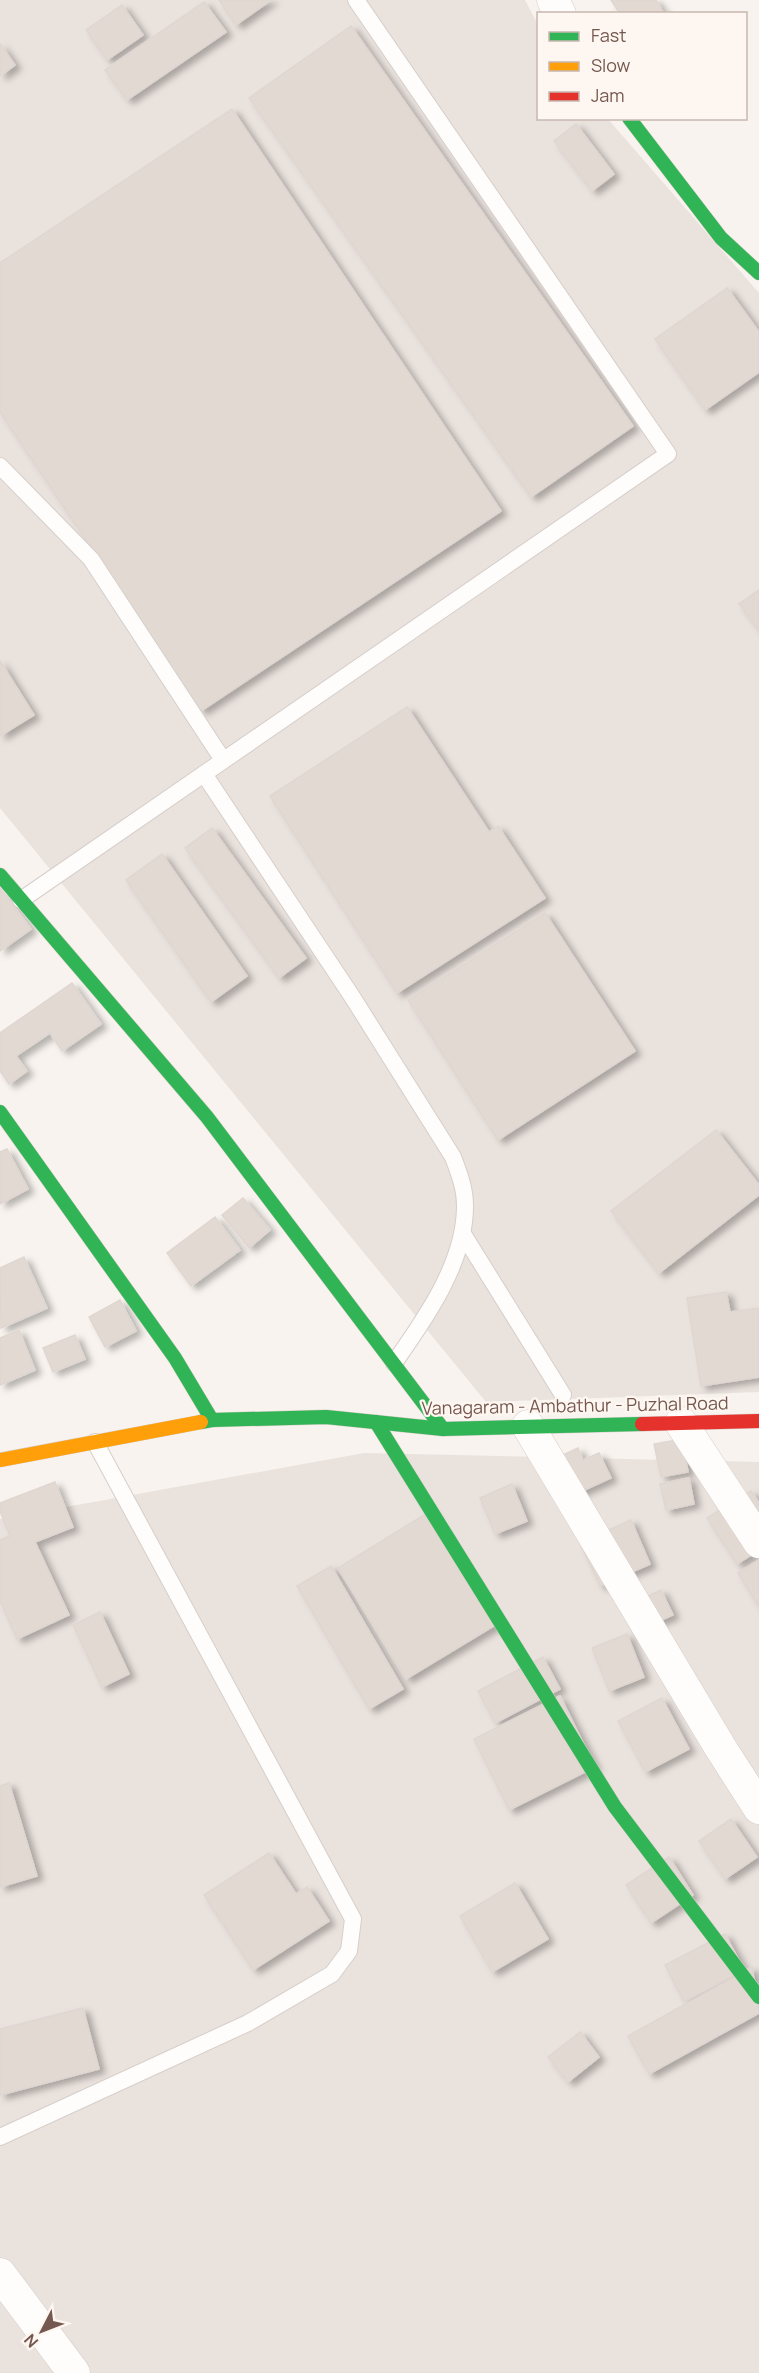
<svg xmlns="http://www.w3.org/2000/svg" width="759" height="2373" font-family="Manrope,sans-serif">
	<defs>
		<filter id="shadow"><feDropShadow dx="6" dy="4" stdDeviation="3" flood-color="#0004"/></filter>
	</defs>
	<rect width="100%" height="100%" fill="#f8f3ee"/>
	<g fill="#eae2dd">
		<path d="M0,0H525L538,25V118L608,119L759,293V1392L486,1402L0,808Z"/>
		<path d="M364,1453L759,1462V2373H0V1519Z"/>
	</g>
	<g fill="#e2d9d3" stroke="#e0d6d1" stroke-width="1.5" filter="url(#shadow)">
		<path d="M219,0H271L236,25Z"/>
		<path d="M611,0H656L664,14H620Z"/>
		<path d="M204,2L226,32L127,100L105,70Z"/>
		<path d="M122,5L143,35L107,60L86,30Z"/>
		<path d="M351,26L633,426L531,497L249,98Z"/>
		<path d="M0,44L15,65L0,76Z"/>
		<path d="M232,109L501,511L201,711L0,412V263Z"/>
		<path d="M576,124L614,174L592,191L554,141Z"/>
		<path d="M727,288L759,332V372L705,410L655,339Z"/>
		<path d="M759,590V630L739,604Z"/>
		<path d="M0,661L34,715L0,736Z"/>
		<path d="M407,707L489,832L498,826L545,898L397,993L270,796Z"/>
		<path d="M212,828L306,958L279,978L185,848Z"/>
		<path d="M162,854L247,976L211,1002L126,880Z"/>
		<path d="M0,888L31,929L0,951Z"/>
		<path d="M545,913L635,1051L498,1140L408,1000Z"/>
		<path d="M72,983L101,1024L62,1051L50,1033L16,1056L27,1071L9,1084L0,1071V1033Z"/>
		<path d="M716,1130L759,1185V1195L659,1273L611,1211Z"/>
		<path d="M7,1149L28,1189L0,1204V1152Z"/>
		<path d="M243,1198L270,1230L249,1248L222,1215Z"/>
		<path d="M215,1217L240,1250L191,1286L167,1253Z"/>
		<path d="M24,1257L47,1308L1,1328L0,1268Z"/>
		<path d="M726,1292L730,1312L759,1308V1377L701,1386L687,1298Z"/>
		<path d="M120,1300L136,1331L105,1347L89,1317Z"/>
		<path d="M19,1330L35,1370L0,1385V1338Z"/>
		<path d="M75,1335L85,1359L53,1372L43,1348Z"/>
		<path d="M682,1439L688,1472L661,1477L654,1444Z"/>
		<path d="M578,1448L583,1460L599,1453L611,1478L567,1498L550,1461Z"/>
		<path d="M689,1478L694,1504L666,1510L660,1484Z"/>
		<path d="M55,1482L73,1527L35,1542L69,1615L17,1639L0,1601V1540L10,1536L0,1511V1503Z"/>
		<path d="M512,1484L527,1521L495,1534L480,1498Z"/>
		<path d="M751,1491L759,1503V1550L737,1564L707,1518Z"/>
		<path d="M429,1512L497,1624L406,1679L338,1568Z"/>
		<path d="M631,1520L650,1564L600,1586L580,1543Z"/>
		<path d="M759,1560V1607L738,1573Z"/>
		<path d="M331,1566L403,1689L369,1709L297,1586Z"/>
		<path d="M661,1590L673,1615L635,1632L624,1607Z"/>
		<path d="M100,1612L129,1674L102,1687L73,1625Z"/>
		<path d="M627,1634L644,1677L609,1691L592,1648Z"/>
		<path d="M543,1657L560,1689L495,1723L478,1691Z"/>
		<path d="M560,1696L595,1767L509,1810L474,1739Z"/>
		<path d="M662,1698L689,1749L645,1772L618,1721Z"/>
		<path d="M9,1783L37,1876L0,1887V1786Z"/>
		<path d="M731,1819L757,1857L725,1879L699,1841Z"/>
		<path d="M269,1853L296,1894L307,1887L329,1921L253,1970L204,1895Z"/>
		<path d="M669,1857L693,1895L651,1923L626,1885Z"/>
		<path d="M515,1883L548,1939L492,1972L460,1916Z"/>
		<path d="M725,1934L744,1970L684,2002L665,1965Z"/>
		<path d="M752,1967L759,2013L649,2074L628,2036Z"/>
		<path d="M83,2008L99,2069L0,2095V2029Z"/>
		<path d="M580,2032L599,2057L568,2082L548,2057Z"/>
	</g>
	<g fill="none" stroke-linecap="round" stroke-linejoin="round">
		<g stroke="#d6ceca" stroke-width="18">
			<g id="lane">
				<path d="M0,466L91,559L223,760"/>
				<path d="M204,774L353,998L453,1157C459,1173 465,1188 465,1206C465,1263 425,1319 394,1363"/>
				<path d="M21,900L668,454L356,0"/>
				<path d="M463,1234L563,1395"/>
				<path d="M0,2137L248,2023L332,1974L349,1951L353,1919L95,1442"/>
			</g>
		</g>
		<g stroke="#d6ceca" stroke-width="33">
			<g id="street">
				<path d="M553,0L560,14"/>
				<path d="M681,1423L759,1542"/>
				<path d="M528,1426L720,1747L759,1808"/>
				<path d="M0,2274L74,2373"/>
			</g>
		</g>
		<g stroke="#d7ceca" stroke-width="15">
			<g id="fast">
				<path d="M629,118L721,238L759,273"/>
				<path d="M0,875L207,1117L443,1429"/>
				<path d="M0,1112L175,1358L212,1420"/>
				<path d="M201,1422L212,1420L326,1417L443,1429L642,1424"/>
				<path d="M376,1422L615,1807L759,1997"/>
			</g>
		</g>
		<g stroke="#d7ceca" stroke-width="15">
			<path id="slow" d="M0,1460L201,1422"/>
		</g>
		<g stroke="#d7ceca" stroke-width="15">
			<path id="jam" d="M642,1424L759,1421"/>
		</g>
		<use href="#lane" stroke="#fefdfc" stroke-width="16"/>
		<use href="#street" stroke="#fefdfc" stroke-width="32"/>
		<use href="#fast" stroke="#30b455" stroke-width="14"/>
		<use href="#slow" stroke="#ff9f0a" stroke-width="14"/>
		<use href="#jam" stroke="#e5322d" stroke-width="14"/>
	</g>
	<g text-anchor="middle" stroke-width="4.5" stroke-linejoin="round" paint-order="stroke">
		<g font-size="18" fill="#75584f" stroke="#fef7f1">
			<text transform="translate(575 1406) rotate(-1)" y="6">Vanagaram - Ambathur - Puzhal Road</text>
		</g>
	</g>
	<rect x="537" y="12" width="210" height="108" fill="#fef7f1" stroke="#c7b7b0" stroke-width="1.5"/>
	<rect x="549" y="32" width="30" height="9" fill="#30b455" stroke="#c7b7b0" stroke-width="1.5"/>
	<text x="591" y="42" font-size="18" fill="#75584f">Fast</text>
	<rect x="549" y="62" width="30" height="9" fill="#ff9f0a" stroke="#c7b7b0" stroke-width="1.5"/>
	<text x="591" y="72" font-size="18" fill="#75584f">Slow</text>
	<rect x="549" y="92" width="30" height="9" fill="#e5322d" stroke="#c7b7b0" stroke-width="1.5"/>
	<text x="591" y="102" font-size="18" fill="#75584f">Jam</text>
	<g transform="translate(42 2331) rotate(228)" stroke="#fef7f1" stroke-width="4.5" paint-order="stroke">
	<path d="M0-4.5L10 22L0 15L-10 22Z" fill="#75584f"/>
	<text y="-9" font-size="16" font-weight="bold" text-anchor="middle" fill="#75584f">N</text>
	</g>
</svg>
